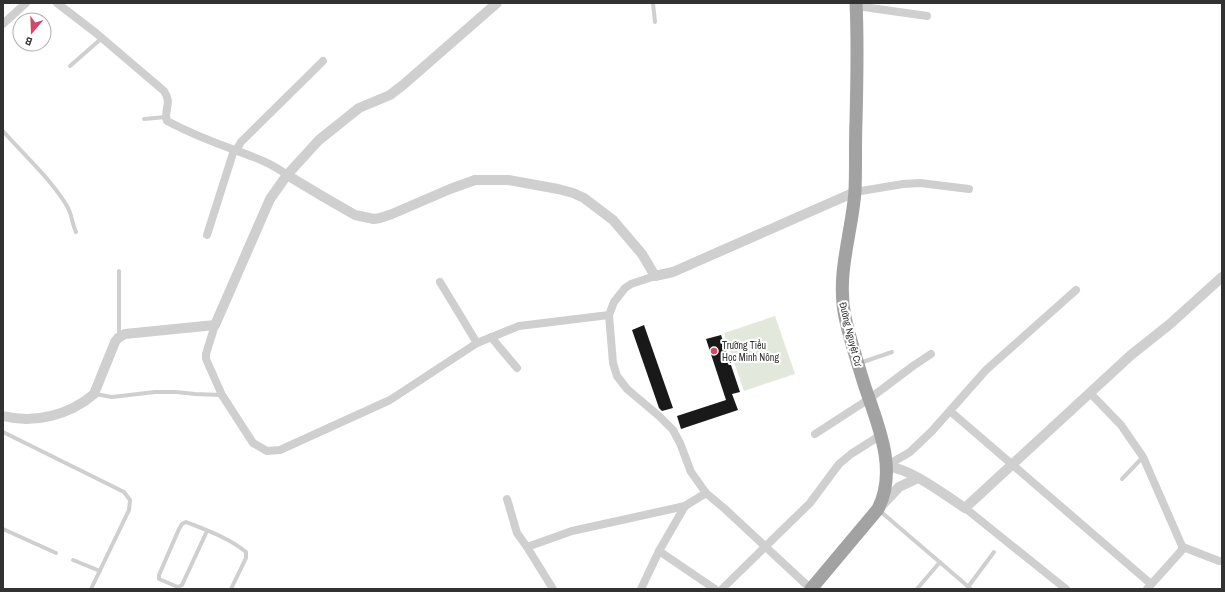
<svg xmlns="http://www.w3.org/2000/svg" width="1225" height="592" font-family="'Archivo Narrow',sans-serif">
	<rect width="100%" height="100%" fill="#fff"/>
	<path fill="#e3e8dc" d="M775,316L795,374L744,391L724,333Z"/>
	<g fill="#191919">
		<path d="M644,325L673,408L662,411L659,408L632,330Z"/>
		<path d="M721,335L740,392L732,394L738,410L681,429L677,416L726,400L706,339Z"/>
	</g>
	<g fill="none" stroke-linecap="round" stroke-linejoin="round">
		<g stroke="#cfcfcf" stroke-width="4">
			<path d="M653,3L655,22"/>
			<path d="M70,66L102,38"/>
			<path d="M144,119L166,117"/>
			<path d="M3,131C24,155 51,179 67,206C72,214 72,224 76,232"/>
			<path d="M119,271V337"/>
			<path d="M860,363L892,352"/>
			<path d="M95,394L112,397L155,392H176L195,394L221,395"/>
			<path d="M3,432L124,492L130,500L129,510L91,589"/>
			<path d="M1122,479L1143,457"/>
			<path d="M880,511L971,589"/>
			<path d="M3,529L56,553"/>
			<path d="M207,531L182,585L178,587L159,579V575L179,529L182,524L186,522C206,530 229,538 246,552V558L231,589"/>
			<path d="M73,560L100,571"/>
			<path d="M968,587L994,552"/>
			<path d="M917,589L940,562"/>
		</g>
		<g stroke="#cfcfcf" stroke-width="8">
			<path d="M57,3L96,33L164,91C173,104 163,110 167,121C188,132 210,141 232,149C251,156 270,162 287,175"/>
			<path d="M857,6L927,16"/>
			<path d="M3,24L26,3"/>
			<path d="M236,150L241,142L323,61"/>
			<path d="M855,192L903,184L920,183L969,189"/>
			<path d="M207,235L234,150"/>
			<path d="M655,276L631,284L625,288L614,302L609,315L613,363L617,376L627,389L659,416L673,430L680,443L691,472L706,493L725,509L811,589"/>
			<path d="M440,282L477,343"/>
			<path d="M215,325L206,354V359L222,395L253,443L267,451L280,450L390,400L477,343L519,326L609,315"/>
			<path d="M491,337L517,368"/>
			<path d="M1090,393L1121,425L1143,457L1182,546V550L1147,589"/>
			<path d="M950,411L1151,584"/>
			<path d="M815,434L869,399L913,366L931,354"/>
			<path d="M886,466L910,452L932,431L986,370L1076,290"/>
			<path d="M507,499L517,533L527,547"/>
			<path d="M965,508L1066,589"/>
			<path d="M1183,547L1219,561H1222"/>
			<path d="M659,551L715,589"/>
			<path d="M553,589L527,547L572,531L685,506L706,493"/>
			<path d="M641,589L659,551L685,506"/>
			<path d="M722,589L810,503L839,464L851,454L881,435"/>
		</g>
		<g stroke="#cfcfcf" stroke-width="10">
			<path d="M287,175L322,196L355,215L374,219L380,218L392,214L450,189L475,180H508L558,189L573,193L584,198L613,220L642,254L655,276L673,272L855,192"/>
			<path d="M3,416C34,424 70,415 94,394L115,342L118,338L125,334L215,325L270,199L287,175L319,140L359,108L390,95L403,85L497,3"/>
			<path d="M886,466C912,469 943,494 965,508L1131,355L1170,324L1222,277"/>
			<path d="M882,505L899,487L918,478"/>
		</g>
		<path stroke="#a2a2a2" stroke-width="13" d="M811,589L878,509C898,470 878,425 865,387C858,364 850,340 845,317C836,274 852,233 855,191C856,168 855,144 856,121C857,82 858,42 856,3"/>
	</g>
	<circle fill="#d54768" stroke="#fff" stroke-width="1.5" cx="714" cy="351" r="4"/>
	<g text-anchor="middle" stroke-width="4" stroke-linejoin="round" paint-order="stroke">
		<g font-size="10" fill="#323232" stroke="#fff">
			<text transform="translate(851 334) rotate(76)" y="4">Đường Nguyệt Cư</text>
		</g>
		<g font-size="10" fill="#323232" stroke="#fff" text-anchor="start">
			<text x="722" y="349">Trường Tiểu<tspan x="722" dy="12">Học Minh Nông</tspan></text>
		</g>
	</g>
	<rect width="1225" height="592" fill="none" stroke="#323232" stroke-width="8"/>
	<g transform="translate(32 32) rotate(199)"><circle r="19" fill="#ffffff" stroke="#adadad"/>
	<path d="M0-3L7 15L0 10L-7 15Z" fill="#d54768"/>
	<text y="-6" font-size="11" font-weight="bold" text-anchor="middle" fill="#323232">B</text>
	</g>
</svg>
